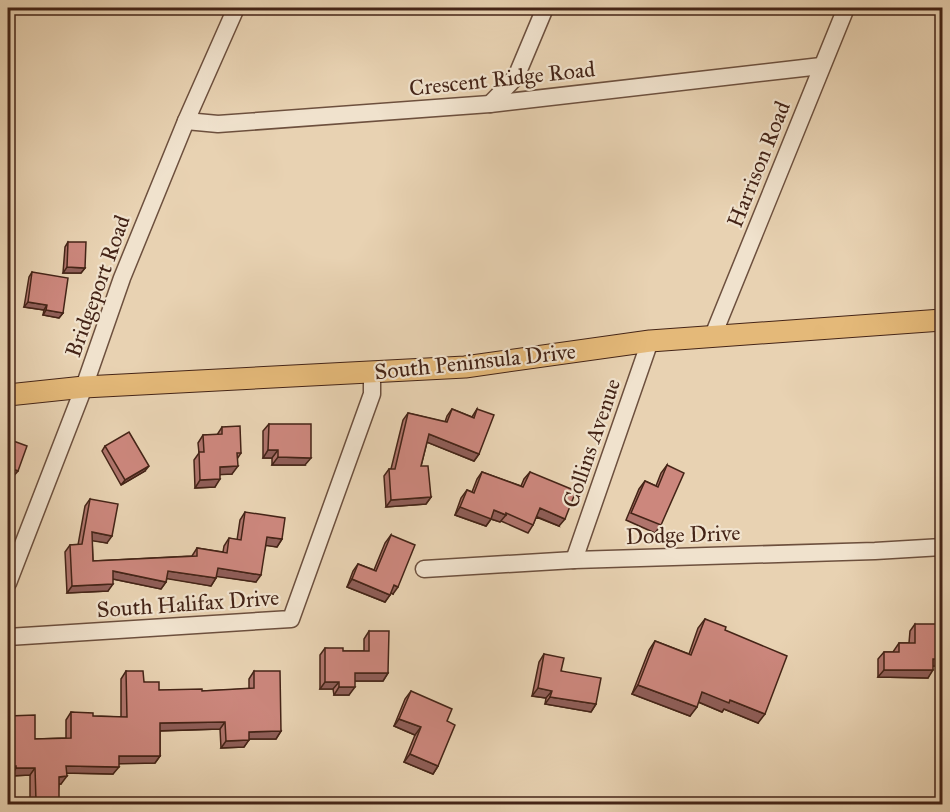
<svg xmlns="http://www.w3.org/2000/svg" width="950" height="812" font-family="'IM FELL Great Primer',serif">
	<rect width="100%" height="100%" fill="#e8d2b2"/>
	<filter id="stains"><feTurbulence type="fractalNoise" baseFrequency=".00333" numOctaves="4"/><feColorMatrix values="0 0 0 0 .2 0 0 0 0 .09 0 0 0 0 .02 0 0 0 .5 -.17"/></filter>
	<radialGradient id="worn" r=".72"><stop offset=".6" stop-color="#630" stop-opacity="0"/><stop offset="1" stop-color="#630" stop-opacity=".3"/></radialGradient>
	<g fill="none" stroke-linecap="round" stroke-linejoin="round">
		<g stroke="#6d503e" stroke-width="19">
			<g id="minor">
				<path d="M490,104L516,77L545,8"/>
				<path d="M186,121L218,124L490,104L821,66"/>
				<path d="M712,338L846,8"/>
				<path d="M574,560L650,341"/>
				<path d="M424,569L574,560L875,551L942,547"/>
				<path d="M8,583L84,387L122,278L186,121L236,8"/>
				<path d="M8,637L291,619L372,394V373"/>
			</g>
		</g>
		<g stroke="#442417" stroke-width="23">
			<path id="major" d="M8,395L84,387L465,367L650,341L942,320"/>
		</g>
		<use href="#minor" stroke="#f0e2cd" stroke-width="16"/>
		<use href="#major" stroke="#e4b979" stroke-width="21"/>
	</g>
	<g fill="#af746c" stroke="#442417" stroke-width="1.5">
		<path d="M68,242L85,268L81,273H63L65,247Z"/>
		<path d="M32,272L63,313L59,318L43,315L44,310L24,307L29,277Z"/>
		<path d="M452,409L472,417L477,409L479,454L474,461L427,442L421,466L431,497L426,504L386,507L384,476L389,469H391L403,420L408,413L445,422L447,416Z"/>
		<path d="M269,424L305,465H272V458H263V431Z"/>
		<path d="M222,427L241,453L237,459L232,474H220L215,487L195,488L194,460L199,453L198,443L203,435H217Z"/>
		<path d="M105,446L145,471L121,485L102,451Z"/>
		<path d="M667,465L661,525L655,533L626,520L639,489L645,481L656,486L661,473Z"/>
		<path d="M482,472L521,486L524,479L530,472L559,526L536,517L533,525L528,533L501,521L500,522L491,519L486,526L455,515L461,498L467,490L472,492L477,479Z"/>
		<path d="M90,499L107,543L92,540L93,561L192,556L197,548L223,552L224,546L229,538L237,540L240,520L245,512L282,539L277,547L266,545L256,582L217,576L211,586L167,578L166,582L161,589L113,579L108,591L67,593L65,552L70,545H78L85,506Z"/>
		<path d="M391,535L393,594L391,593L385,602L347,587L353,571L358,564L374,570L385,543Z"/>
		<path d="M705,619L725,630L758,723L724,709L722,712L698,702L690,716L632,694L649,650L655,641L689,654L698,628Z"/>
		<path d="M915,624L936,666H933L928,678L878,677V659L884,652H893L899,643H909L910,631Z"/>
		<path d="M369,631L388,673L383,681H355L349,695H334L333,689H320V655L325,648L343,651H364V639Z"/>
		<path d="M544,654L596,704L591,712L545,704L546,698L532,696L539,662Z"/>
		<path d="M126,671L144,682L159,690L202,691L249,689V679L254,671L281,731L276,739H249L244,747L221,748L220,729L160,731V756L155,763H119L113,774L66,773L61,784H59L57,804H30V775L11,776V774H8L35,739L66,738V720L71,712L93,716L121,717V679Z"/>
		<path d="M411,691L447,721L438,766L433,774L404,762L415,735L394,726L405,699Z"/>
	</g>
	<g fill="#8f5e58" stroke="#442417" stroke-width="1.5">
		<path d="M67,267L85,268L81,273H63Z"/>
		<path d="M28,302L47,305L44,310L24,307Z"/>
		<path d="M46,310L63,313L59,318L43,315Z"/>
		<path d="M429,434L479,454L474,461L424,441Z"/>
		<path d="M268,450H278L272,458H263Z"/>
		<path d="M278,457L311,458L305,465H272Z"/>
		<path d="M149,466L145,471L121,485L125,480Z"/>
		<path d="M238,466L232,474L214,475L220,467Z"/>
		<path d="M8,467L18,471L12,478L8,477Z"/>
		<path d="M220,479L215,487L195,488L200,480Z"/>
		<path d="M431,497L426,504L386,507L391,500Z"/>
		<path d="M460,507L494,510L506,515L500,522L491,519L486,526L455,515Z"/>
		<path d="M540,508L565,519L559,526L535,516Z"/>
		<path d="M92,532L112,536L107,543L87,540Z"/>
		<path d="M267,537L282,539L277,547L262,545Z"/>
		<path d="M218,568L261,575L256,582L213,576Z"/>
		<path d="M113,571L166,582L161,589L108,578Z"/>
		<path d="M168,571L216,578L211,586L163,578Z"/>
		<path d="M352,579L390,595L385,602L347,587Z"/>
		<path d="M113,584L108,591L67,593L72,586Z"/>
		<path d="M394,585L398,587L393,594L389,592Z"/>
		<path d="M933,659H942L936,666H928Z"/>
		<path d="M884,670H933L928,678L878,677Z"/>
		<path d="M355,673H388L383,681H349Z"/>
		<path d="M325,682H339L333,689H320Z"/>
		<path d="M638,685L697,707L690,716L632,694Z"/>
		<path d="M339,687H355L349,695H334Z"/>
		<path d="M538,688L552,691L546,698L532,696Z"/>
		<path d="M702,692L730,700L765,714L758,723L724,709L722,712L696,701Z"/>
		<path d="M550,697L596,704L591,712L545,704Z"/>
		<path d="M399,719L421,727L415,735L394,726Z"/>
		<path d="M225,722L220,729L154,731L160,723Z"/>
		<path d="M281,731L276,739H244L249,732Z"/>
		<path d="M249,740L244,747L221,748L226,741Z"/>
		<path d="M410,754L438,766L433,774L404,762Z"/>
		<path d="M119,756H160L155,763L114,764Z"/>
		<path d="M8,766H16L11,774H8Z"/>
		<path d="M66,766L119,767L113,774L61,773Z"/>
		<path d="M16,768H35L30,775L11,776Z"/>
		<path d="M67,776L61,784H54L59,777Z"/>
		<path d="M36,801H59L57,804H33Z"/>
	</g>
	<g fill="#cc877d" stroke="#442417" stroke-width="1.5">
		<path d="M68,242H86L85,268L67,267Z"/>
		<path d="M32,272L68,278L63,313L46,310L47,305L28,302Z"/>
		<path d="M452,409L474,418L477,409L494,415L479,454L429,434L421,466H428L431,497L391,500L389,469H395L408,413L447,422Z"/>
		<path d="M269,424H311V458L278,457V450H268Z"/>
		<path d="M240,426L241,453H237L238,466L220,467V479L200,480L199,452H204L203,435L222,434V427Z"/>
		<path d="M129,432L149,466L125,480L105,446Z"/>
		<path d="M8,439L27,446L18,471L8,467Z"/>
		<path d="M667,465L684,473L661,525L631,513L645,481L658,487Z"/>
		<path d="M482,472L523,487L530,472L576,491L565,519L540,508L533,525L506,513V515L494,510L491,519L460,507L467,490L474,493Z"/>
		<path d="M90,499L118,504L112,536L92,532L93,561L197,556V548L227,553L229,538L241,540L245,512L285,518L282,539L267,537L261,575L218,568L216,578L168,571L166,582L113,571V584L72,586L70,545L82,544Z"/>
		<path d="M391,535L415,545L398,587L394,585L390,595L352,579L358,564L376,571Z"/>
		<path d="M705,619L726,627L725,630L787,656L765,714L730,700L729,703L702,692L697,707L638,685L655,641L691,655Z"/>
		<path d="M915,624H942V659H933V670H884V652H899V643H915Z"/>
		<path d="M369,631H389L388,673H355V687H339V682H325V648H343V651H369Z"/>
		<path d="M544,654L564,658L561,671L601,678L596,704L550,697L552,691L538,688Z"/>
		<path d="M126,671H143L144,682H159V690L202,689V691L254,688V671H280L281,731L249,732V740L226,741L225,722L160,723V756H119V767L66,766L67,776L59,777V801H36L35,768H16V766H8V716L35,715V739L71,738V712L93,713V716L127,717Z"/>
		<path d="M411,691L452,709L447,721L455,725L438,766L410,754L421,727L399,719Z"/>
	</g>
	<g text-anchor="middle" stroke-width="4.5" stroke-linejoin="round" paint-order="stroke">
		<g font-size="22" fill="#442417" stroke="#f0e2cd">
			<text transform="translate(502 78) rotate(-6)" y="8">Crescent Ridge Road</text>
			<text transform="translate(758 164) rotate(-68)" y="8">Harrison Road</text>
			<text transform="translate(97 286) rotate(-70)" y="8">Bridgeport Road</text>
			<text transform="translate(475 361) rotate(-6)" y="8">South Peninsula Drive</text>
			<text transform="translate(591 443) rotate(-71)" y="8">Collins Avenue</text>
			<text transform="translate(683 534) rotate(-2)" y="8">Dodge Drive</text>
			<text transform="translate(188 603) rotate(-4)" y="8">South Halifax Drive</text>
		</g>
	</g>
	<rect width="950" height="812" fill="none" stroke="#e8d2b2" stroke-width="30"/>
	<rect x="9" y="9" width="932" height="794" fill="none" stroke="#442417" stroke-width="3"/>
	<rect x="15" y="15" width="920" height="782" fill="none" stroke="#442417" stroke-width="1.5"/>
	<rect width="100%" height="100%" filter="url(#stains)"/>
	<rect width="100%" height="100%" fill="url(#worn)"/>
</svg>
